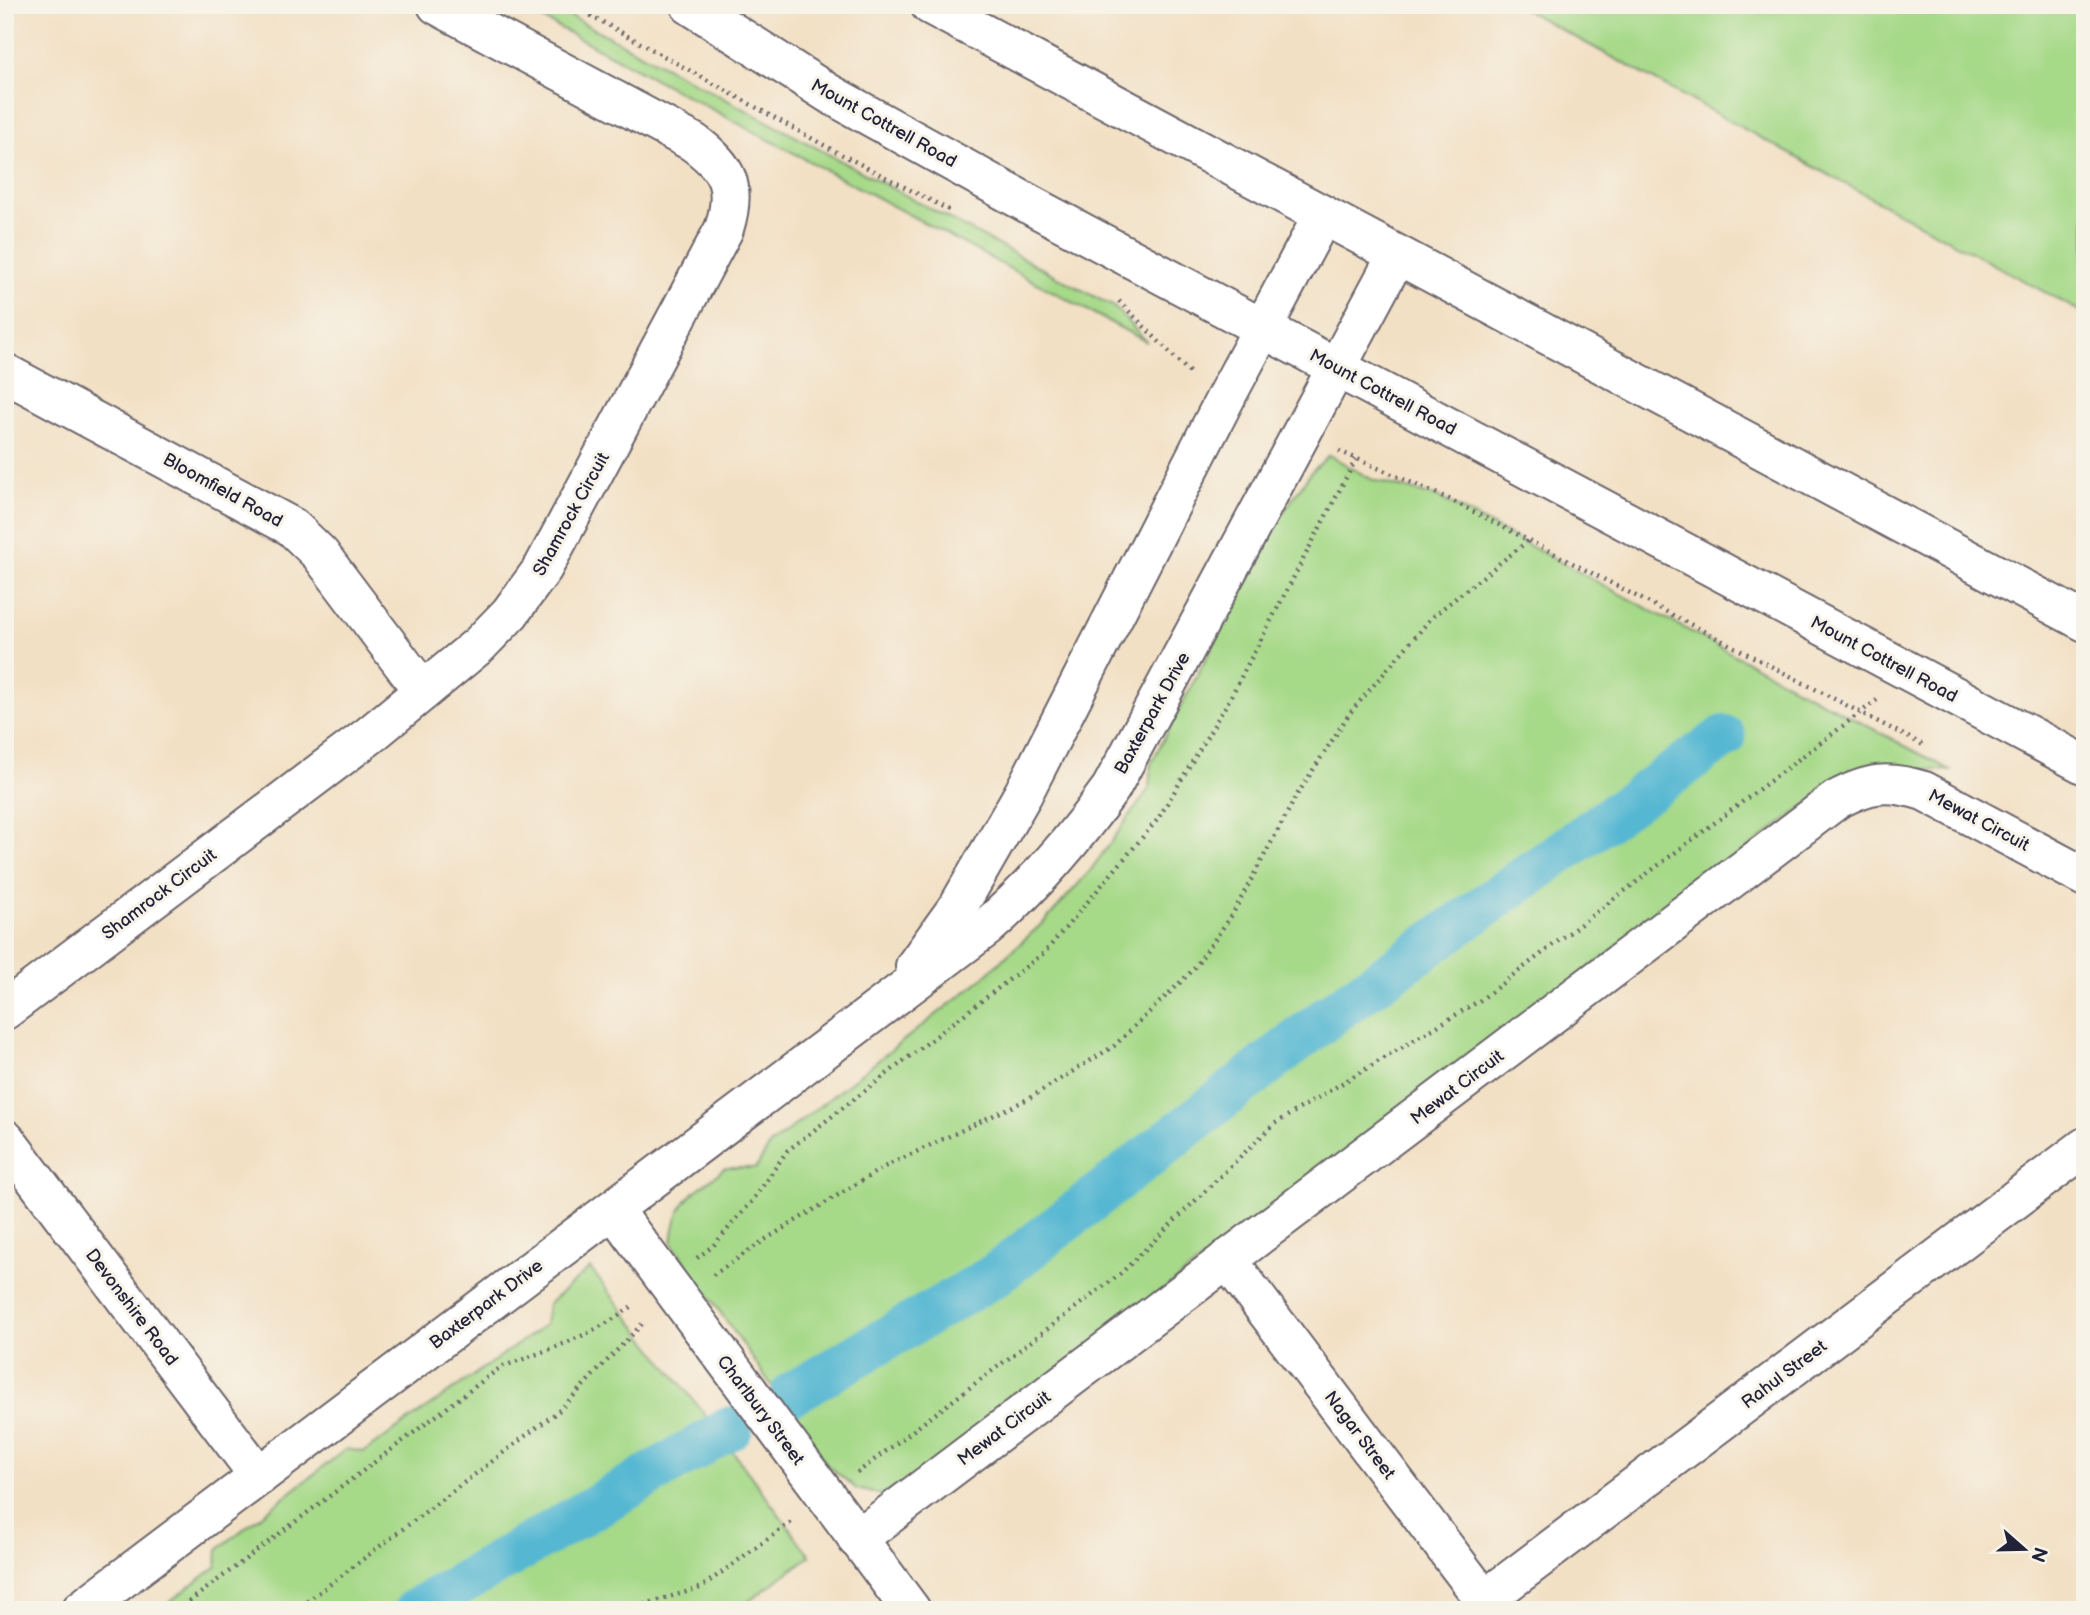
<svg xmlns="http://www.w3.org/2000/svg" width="2090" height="1615" font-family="'Balsamiq Sans',sans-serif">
	<rect width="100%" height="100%" fill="#f7f3e8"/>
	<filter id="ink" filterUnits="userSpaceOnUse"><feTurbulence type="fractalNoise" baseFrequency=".0143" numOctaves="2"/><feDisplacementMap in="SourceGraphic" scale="14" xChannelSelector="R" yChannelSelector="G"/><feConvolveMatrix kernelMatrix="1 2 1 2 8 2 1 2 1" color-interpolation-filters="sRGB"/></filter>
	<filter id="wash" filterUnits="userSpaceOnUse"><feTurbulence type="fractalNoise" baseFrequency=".00686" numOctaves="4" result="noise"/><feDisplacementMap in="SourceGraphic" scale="28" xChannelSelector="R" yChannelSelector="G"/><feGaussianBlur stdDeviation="1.57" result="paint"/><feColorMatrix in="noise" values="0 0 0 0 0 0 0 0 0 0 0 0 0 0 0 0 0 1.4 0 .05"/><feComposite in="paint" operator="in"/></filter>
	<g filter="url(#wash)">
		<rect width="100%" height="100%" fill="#f2e0c4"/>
		<g fill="#a6d988" stroke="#647e62" stroke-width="2">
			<path d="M517,5H550L1114,307L1147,342Z"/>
			<path d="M1516,5H2085V314Z"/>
			<path d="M1329,455L1373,480L1438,497L1952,771L1872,766L1836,782L913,1479L882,1495L857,1489L827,1465L672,1243C676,1198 692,1195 725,1168H756L770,1145L978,982L1047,919L1090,871L1149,789L1151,763L1281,516L1311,472Z"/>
			<path d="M590,1268L716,1429L810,1556L737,1610H159L217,1566L218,1549L346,1449L364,1452L545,1325L548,1304Z"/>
		</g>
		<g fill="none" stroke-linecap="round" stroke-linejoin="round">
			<g stroke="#54b7d2" stroke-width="44">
				<path d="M793,1393L994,1276L1333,1013L1724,737"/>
				<path d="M416,1610L731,1428"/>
			</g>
		</g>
	</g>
	<g filter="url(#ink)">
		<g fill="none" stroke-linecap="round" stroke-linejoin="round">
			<g stroke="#6b646b" stroke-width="42">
				<g id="minor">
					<path d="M690,5L828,93L1036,208L2085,765"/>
					<path d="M930,5L2085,622"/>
					<path d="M5,373L292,527L320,554L423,691"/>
					<path d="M915,966L959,905L1023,794L1228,393L1323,215"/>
					<path d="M5,1010L370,735L479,645L510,613L543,568L724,229C737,187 729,168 693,142L437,5"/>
					<path d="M5,1139L259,1476"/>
					<path d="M613,1209L911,1610"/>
					<path d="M1227,1259L1492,1610"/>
					<path d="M857,1539L1836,800C1870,782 1887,780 1924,791L2085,877"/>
					<path d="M1484,1600L2085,1147"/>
					<path d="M81,1610L987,927C1035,885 1074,840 1111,788L1397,255"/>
				</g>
			</g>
			<g stroke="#6b646b" stroke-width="4.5" stroke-dasharray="2 5" stroke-linecap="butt">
				<path d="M572,5L829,148L951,211"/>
				<path d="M1119,301L1191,374"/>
				<path d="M1339,451L1449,499L1925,746"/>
				<path d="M697,1258L713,1246L753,1200L787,1151L1045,952L1158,819L1229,700L1356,459"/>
				<path d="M713,1275L766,1239L884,1167L1028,1099L1114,1046L1192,971L1232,915L1297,795L1349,714L1433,616L1529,540"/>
				<path d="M857,1473L1120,1274L1274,1124L1479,1001L1877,700"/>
				<path d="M178,1610L501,1367C548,1350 595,1335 634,1305"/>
				<path d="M296,1610L561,1409L645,1321"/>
				<path d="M624,1610L700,1588L794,1520"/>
			</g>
			<use href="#minor" stroke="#fff" stroke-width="38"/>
		</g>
	</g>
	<g text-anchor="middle" stroke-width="6" stroke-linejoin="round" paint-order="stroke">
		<g font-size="18" fill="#22223b" stroke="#f7f3e8">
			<text transform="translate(884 123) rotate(29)" y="6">Mount Cottrell Road</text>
			<text transform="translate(1383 392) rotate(28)" y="6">Mount Cottrell Road</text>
			<text transform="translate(223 490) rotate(29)" y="6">Bloomfield Road</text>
			<text transform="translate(571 514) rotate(-61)" y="6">Shamrock Circuit</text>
			<text transform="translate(1884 659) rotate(28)" y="6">Mount Cottrell Road</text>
			<text transform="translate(1152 713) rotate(-61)" y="6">Baxterpark Drive</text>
			<text transform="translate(1979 820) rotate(28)" y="6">Mewat Circuit</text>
			<text transform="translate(159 894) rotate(-37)" y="6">Shamrock Circuit</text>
			<text transform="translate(1457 1087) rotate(-37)" y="6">Mewat Circuit</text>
			<text transform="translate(486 1304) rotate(-37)" y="6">Baxterpark Drive</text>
			<text transform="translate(132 1307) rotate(53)" y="6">Devonshire Road</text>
			<text transform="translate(1784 1374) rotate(-37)" y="6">Rahul Street</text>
			<text transform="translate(761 1410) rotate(53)" y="6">Charlbury Street</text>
			<text transform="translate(1004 1428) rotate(-37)" y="6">Mewat Circuit</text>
			<text transform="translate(1360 1435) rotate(53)" y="6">Nagar Street</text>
		</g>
	</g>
	<rect width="2090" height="1615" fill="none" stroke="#f7f3e8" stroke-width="28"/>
	<g transform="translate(2024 1549) rotate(110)" stroke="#f7f3e8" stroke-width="5" paint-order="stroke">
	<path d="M0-5L12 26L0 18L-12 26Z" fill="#22223b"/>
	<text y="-10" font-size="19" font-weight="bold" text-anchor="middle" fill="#22223b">N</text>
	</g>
</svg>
